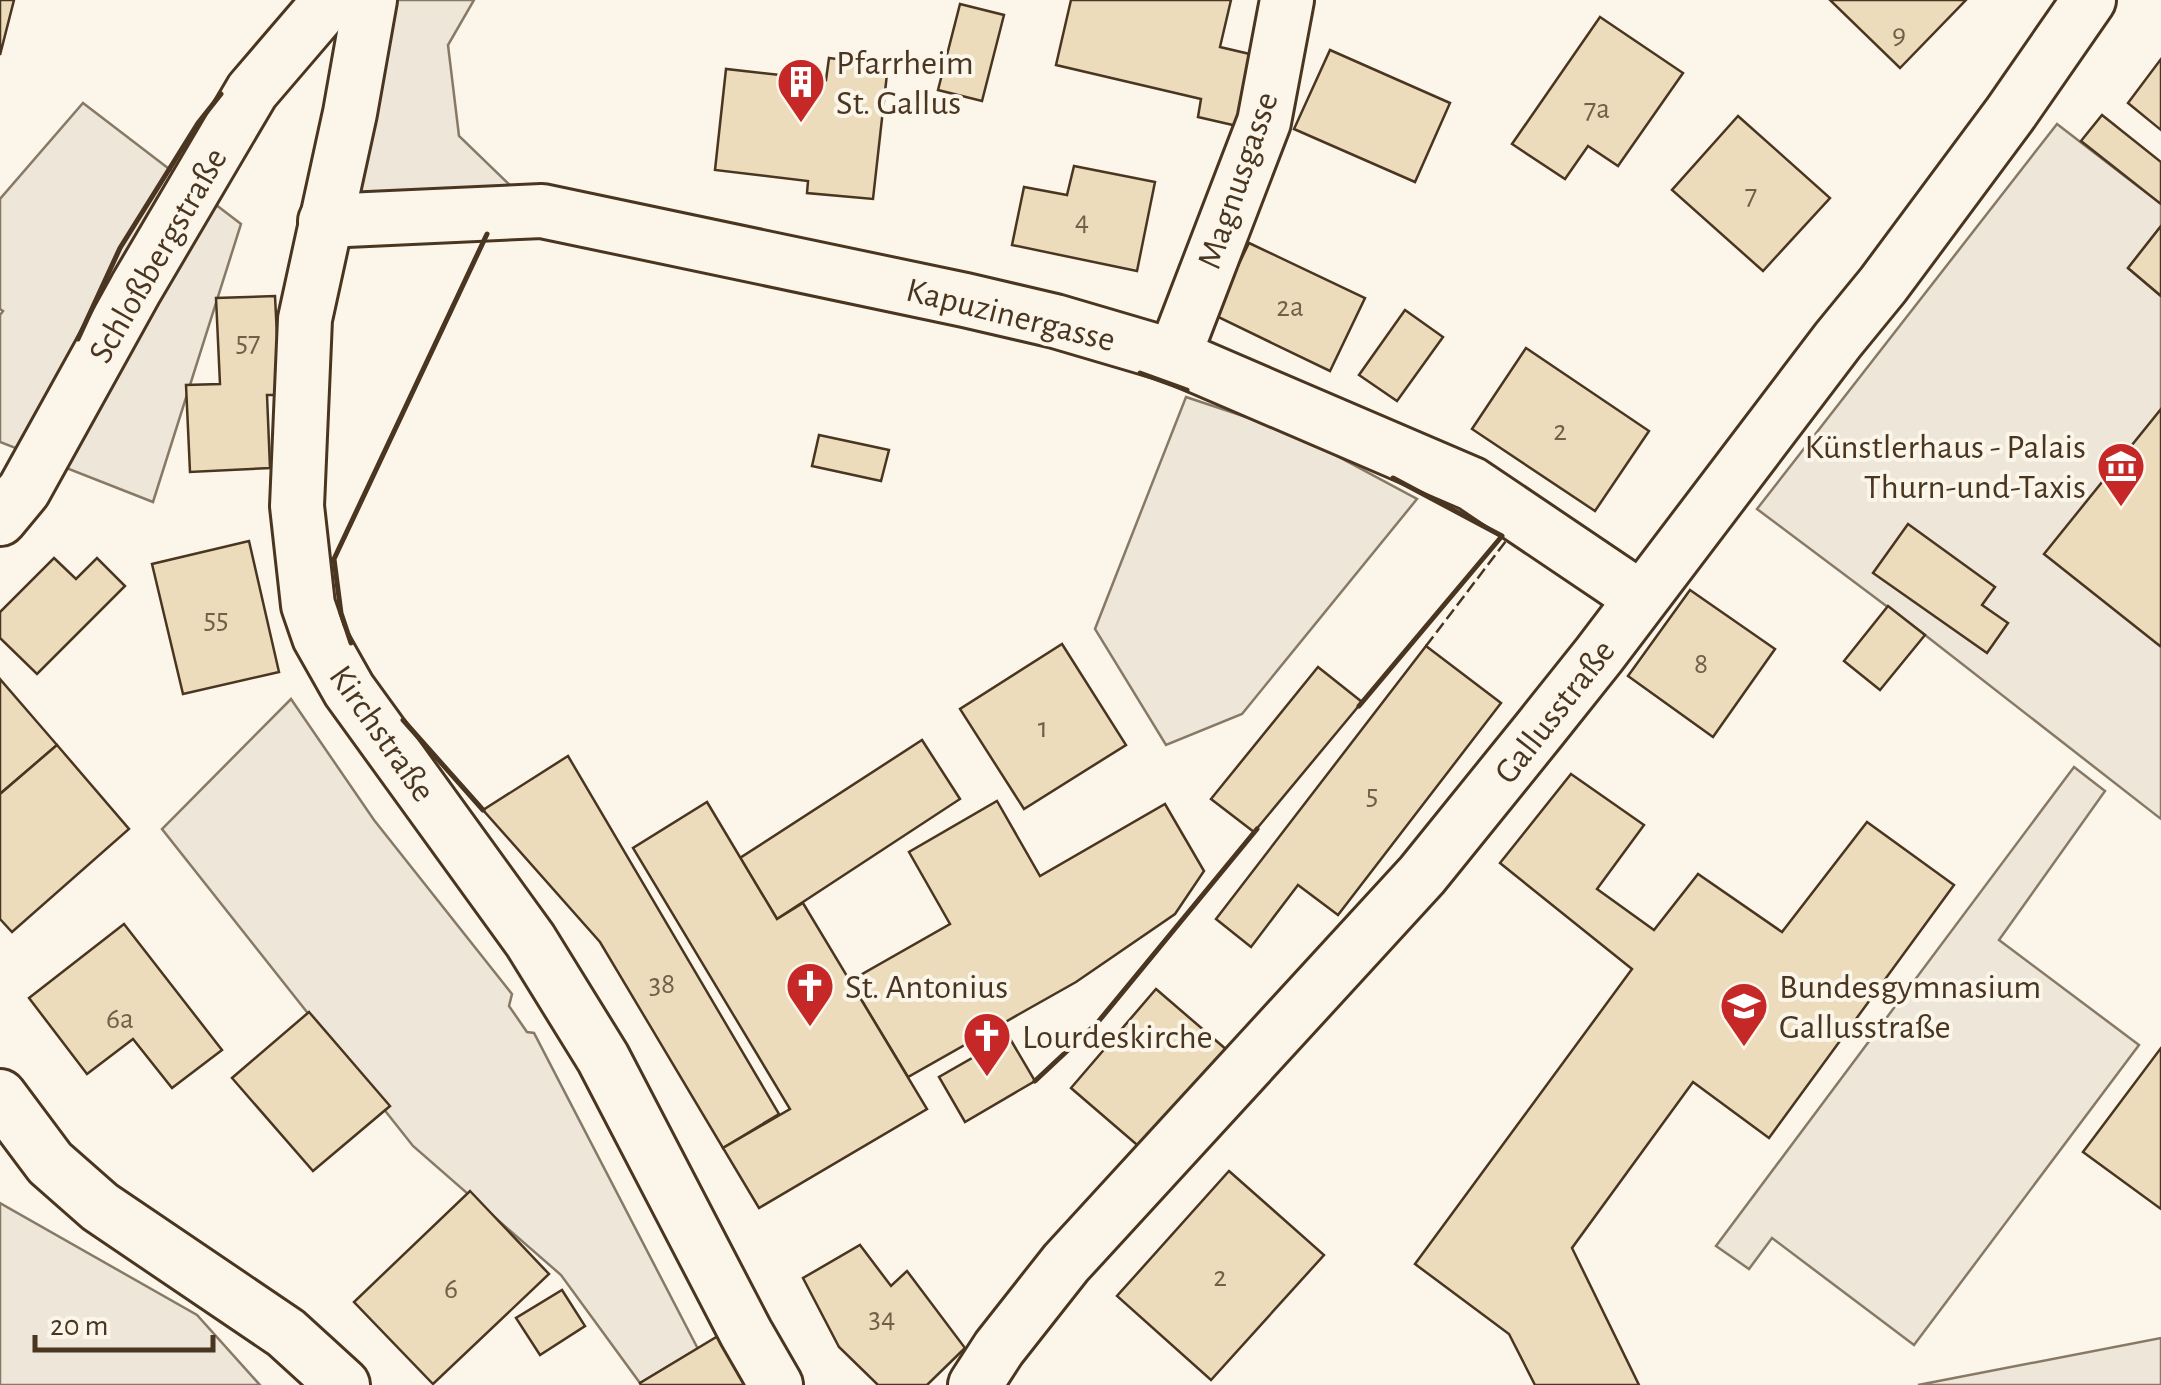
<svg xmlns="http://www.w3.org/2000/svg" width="2161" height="1385" font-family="'Alegreya Sans',sans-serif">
	<rect width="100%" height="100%" fill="#fbf6e9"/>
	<g fill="#ede6d9" stroke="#887966" stroke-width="2.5">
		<path d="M387,0H474L448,45L459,136L515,190L348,194Z"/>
		<path d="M83,103L241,224L153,502L0,442V315L3,311L0,309V199Z"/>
		<path d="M2057,124L2161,204V226L2128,268L2161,296V819L1925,635L1757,509Z"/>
		<path d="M1186,397L1294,433L1417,499L1242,714L1166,745L1095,629Z"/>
		<path d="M291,699L374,820L512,994L509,1006L527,1032L534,1033L698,1349L640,1383L561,1275L413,1146L162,829Z"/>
		<path d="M2074,767L2105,791L1999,940L2139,1045L1914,1345L1772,1238L1749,1269L1716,1246Z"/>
		<path d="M0,1203L197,1315L260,1385H0Z"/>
		<path d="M2161,1338V1385H1918Z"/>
	</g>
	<g fill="#ecdcbc" stroke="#4a3520" stroke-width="2.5">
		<path d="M0,0H14L0,55Z"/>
		<path d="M1071,0H1231L1220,47L1254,55L1237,126L1198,117L1201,99L1056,65Z"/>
		<path d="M1830,0H1966L1900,68Z"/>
		<path d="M960,4L1004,15L982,101L938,90Z"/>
		<path d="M1600,17L1683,73L1618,166L1588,146L1565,179L1512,144Z"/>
		<path d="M1330,50L1450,103L1415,182L1294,129Z"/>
		<path d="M829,58L888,65L873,199L807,193L808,181L715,170L726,69L826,80Z"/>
		<path d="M2161,59V130L2128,103Z"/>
		<path d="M2102,115L2161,162V204L2081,141Z"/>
		<path d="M1738,116L1830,198L1763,271L1672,190Z"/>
		<path d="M1074,166L1155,182L1137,271L1012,245L1024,187L1067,195Z"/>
		<path d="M2161,226V296L2128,268Z"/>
		<path d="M1249,243L1365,298L1330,371L1214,315Z"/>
		<path d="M275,296L280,395H267L270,468L190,472L186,385L220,384L216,298Z"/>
		<path d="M1405,310L1443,337L1397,401L1359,375Z"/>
		<path d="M1526,348L1649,431L1595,511L1472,429Z"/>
		<path d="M2161,409V644L2160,646L2044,554Z"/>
		<path d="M819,435L889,450L881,481L812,466Z"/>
		<path d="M1908,524L1995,587L1982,605L2008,623L1987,653L1873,573Z"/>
		<path d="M249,541L279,672L183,694L152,564Z"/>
		<path d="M54,558L76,579L97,558L125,586L37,674L0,638V612Z"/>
		<path d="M1690,590L1775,649L1713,737L1628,676Z"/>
		<path d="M1888,606L1925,635L1880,690L1844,661Z"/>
		<path d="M1062,644L1126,745L1024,809L960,709Z"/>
		<path d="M1426,646L1501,703L1338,915L1298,885L1251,947L1216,919Z"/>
		<path d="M1318,667L1362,702L1254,832L1211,799Z"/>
		<path d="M0,679L57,745L0,794Z"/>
		<path d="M922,740L960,799L777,919L740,858Z"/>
		<path d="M57,745L129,829L12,932L0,919V794Z"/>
		<path d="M568,756L779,1114L723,1148L600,942L483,810Z"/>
		<path d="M1571,774L1644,825L1597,889L1654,930L1698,874L1782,932L1867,822L1954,885L1769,1138L1693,1082L1572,1248L1639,1385H1535L1509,1334L1415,1264L1632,969L1500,863Z"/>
		<path d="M997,801L1040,876L1165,804L1204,871L1175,914L1076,982L908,1077L850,981L950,924L909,852Z"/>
		<path d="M707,802L777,919L803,903L927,1109L759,1208L723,1148L790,1109L633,848Z"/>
		<path d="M124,924L222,1050L172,1088L133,1039L87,1074L29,998Z"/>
		<path d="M1156,989L1235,1057L1150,1156L1071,1088Z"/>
		<path d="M309,1012L390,1106L313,1171L232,1078Z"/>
		<path d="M1009,1037L1035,1081L965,1122L939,1077Z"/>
		<path d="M2161,1048V1209L2083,1152Z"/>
		<path d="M1229,1171L1324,1255L1211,1380L1117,1296Z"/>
		<path d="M470,1191L549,1274L433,1384L354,1302Z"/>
		<path d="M860,1245L891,1286L907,1271L965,1348L927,1385H878L839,1347L803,1278Z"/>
		<path d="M562,1290L585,1326L540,1355L516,1318Z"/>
		<path d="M718,1336L748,1385H641L640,1383Z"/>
	</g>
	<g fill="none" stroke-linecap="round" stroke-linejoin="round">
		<g stroke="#4a3520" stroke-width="58">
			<g id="street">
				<path d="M370,0L350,113L305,319L297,506L308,605L319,637L349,690L530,940L603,1058L746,1333L776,1385"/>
				<path d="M325,221L542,211L965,300L1055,321L1174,356L1472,484L1641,598"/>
				<path d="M1174,356L1264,122L1287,0"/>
				<path d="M0,519L24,490L136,288L252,91L330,0"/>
				<path d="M0,1096L50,1163L100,1207L286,1333L343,1385"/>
				<path d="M975,1385L999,1348L1066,1263L1422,875L1540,729L1599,655L1838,340L1883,285L2010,114L2089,0"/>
			</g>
		</g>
		<use href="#street" stroke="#fbf6e9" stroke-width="52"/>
		<path stroke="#4a3520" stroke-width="2.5" stroke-dasharray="12 5" stroke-linecap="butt" d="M1426,646L1506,541"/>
		<g stroke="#4a3520" stroke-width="5">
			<path d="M78,339L120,248L198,123L221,94"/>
			<path d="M1140,373L1187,390"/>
			<path d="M351,643L341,613L334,559L487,234"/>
			<path d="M1359,706L1502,536L1393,478"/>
			<path d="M403,720L483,810"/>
			<path d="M1035,1081L1098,1022L1257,829"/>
		</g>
	</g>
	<defs>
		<g id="building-pin" transform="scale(2.5)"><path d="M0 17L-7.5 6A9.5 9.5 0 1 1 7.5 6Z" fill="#c62828" stroke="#fbf6e9"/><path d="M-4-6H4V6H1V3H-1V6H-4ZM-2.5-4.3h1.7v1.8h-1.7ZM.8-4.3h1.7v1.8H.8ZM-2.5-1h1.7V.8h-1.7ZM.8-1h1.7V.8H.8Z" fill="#fff"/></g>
		<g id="museum-pin" transform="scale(2.5)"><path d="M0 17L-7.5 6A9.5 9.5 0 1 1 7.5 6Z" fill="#c62828" stroke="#fbf6e9"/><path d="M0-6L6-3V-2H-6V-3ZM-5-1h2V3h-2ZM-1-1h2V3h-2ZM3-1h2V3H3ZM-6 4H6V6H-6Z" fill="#fff"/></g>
		<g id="church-pin" transform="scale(2.5)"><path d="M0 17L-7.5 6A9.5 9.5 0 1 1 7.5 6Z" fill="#c62828" stroke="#fbf6e9"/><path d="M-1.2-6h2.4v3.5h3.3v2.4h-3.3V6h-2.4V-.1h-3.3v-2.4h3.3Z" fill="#fff"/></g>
		<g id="school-pin" transform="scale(2.5)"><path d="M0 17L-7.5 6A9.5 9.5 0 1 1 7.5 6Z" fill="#c62828" stroke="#fbf6e9"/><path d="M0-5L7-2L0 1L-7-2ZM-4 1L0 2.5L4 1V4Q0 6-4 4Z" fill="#fff"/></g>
	</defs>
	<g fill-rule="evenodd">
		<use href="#building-pin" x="801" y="82"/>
		<use href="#museum-pin" x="2121" y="466"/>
		<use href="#church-pin" x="810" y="986"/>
		<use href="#school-pin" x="1744" y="1006"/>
		<use href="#church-pin" x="987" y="1036"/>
	</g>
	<g text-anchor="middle" stroke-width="8" stroke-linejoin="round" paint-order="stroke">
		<g font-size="30" fill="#725f47">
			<text x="1899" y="44">9</text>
			<text x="1597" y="118">7a</text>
			<text x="1751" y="204">7</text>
			<text x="1082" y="230">4</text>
			<text x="1290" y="316">2a</text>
			<text x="248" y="351">57</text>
			<text x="1560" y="440">2</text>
			<text x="216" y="628">55</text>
			<text x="1701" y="673">8</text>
			<text x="1043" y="737">1</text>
			<text x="1372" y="804">5</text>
			<text x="662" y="993">38</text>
			<text x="120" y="1028">6a</text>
			<text x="1220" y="1286">2</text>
			<text x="451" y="1298">6</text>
			<text x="882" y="1327">34</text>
		</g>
		<g font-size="35" fill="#4a3520" stroke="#fbf6e9" text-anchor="start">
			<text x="836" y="74">Pfarrheim<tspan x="836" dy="40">St. Gallus</tspan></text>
			<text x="2086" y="458" text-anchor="end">Künstlerhaus - Palais<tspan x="2086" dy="40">Thurn-und-Taxis</tspan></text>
			<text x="845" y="998">St. Antonius</text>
			<text x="1779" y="998">Bundesgymnasium<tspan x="1779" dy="40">Gallusstraße</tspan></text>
			<text x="1022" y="1048">Lourdeskirche</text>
		</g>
		<g font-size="35" fill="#4a3520" stroke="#fbf6e9">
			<text transform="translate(1237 180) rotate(-71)" y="12">Magnusgasse</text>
			<text transform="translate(157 255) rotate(-60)" y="12">Schloßbergstraße</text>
			<text transform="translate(1011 314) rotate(14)" y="12">Kapuzinergasse</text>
			<text transform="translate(1554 711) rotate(-52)" y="12">Gallusstraße</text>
			<text transform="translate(383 733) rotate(55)" y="12">Kirchstraße</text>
		</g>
	</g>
	<path d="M35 1335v15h178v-15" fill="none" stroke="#4a3520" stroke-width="5"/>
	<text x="50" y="1335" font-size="30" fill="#4a3520" stroke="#fbf6e9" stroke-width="8" paint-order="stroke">20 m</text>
</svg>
